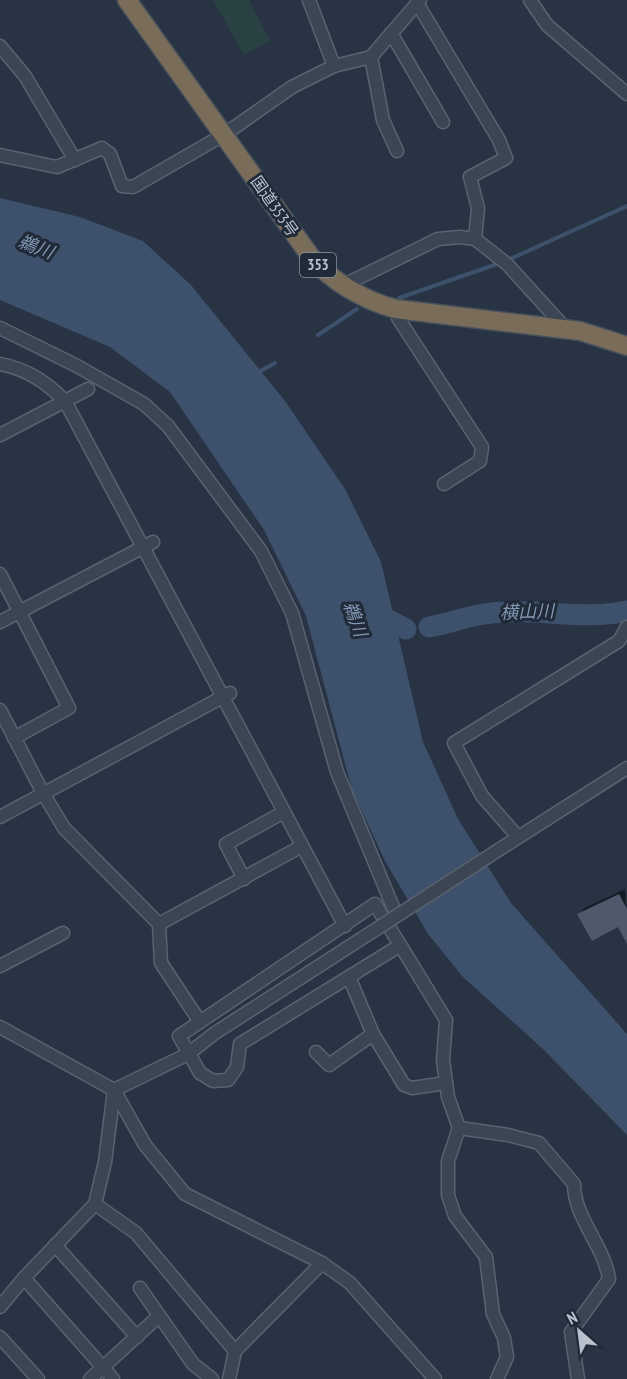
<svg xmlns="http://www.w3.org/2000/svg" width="627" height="1379" font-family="'PT Sans Narrow','Noto Sans JP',sans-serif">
	<rect width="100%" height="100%" fill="#283343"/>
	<path fill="#2a4144" d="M213,0H249L270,41L244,55Z"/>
	<path fill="#3e516c" d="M0,198L80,217L143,241L191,285L285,401L345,489L381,562L423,742L458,819L511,903L627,1034V1135L543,1049L463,977L428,934L385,861L352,790L306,616L264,530L170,392L110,347L0,300Z"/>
	<path fill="#0007" d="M625,889L627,932L619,925L579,914L585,908Z"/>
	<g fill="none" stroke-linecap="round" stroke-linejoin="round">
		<g stroke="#3e516c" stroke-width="4">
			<path d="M508,260L627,206"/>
			<path d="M399,298L500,263"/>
			<path d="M318,335L357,309"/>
			<path d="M257,373L275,363"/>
		</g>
		<g stroke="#3e516c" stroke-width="21">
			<path d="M370,610L406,629"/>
			<path d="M429,627C455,622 478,612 506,612C545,610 589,620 627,611"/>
		</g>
	</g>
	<path fill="#4e5a6c" d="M619,894L627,909V944L618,927L592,941L577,914Z"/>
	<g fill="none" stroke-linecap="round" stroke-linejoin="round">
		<g stroke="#5a6370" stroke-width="15">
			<g id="minor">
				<path d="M309,0L334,66"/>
				<path d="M530,0L547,25L627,94"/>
				<path d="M417,3L499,140L506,158L470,177L478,208L475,239"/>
				<path d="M391,33L443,122"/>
				<path d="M0,46L25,76L75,160"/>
				<path d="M371,57L383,120L397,151"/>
				<path d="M0,155L57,167L102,148L110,154L122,186L133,187L225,134L292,87L334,66L371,57L420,0"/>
				<path d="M344,285L438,239L460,237L475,239L507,264L566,329"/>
				<path d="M396,309L398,318L482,447L480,461L444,484"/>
				<path d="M0,328L77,366L144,404L168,426L261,551L292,613L337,772L393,907"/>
				<path d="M0,364C27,369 46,382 65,401L345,926"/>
				<path d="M0,435L88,389"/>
				<path d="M0,574L69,708L14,738"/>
				<path d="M0,622L153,542"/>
				<path d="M0,710L43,793L64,828L159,924L161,963L200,1022"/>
				<path d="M0,817L230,693"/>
				<path d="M518,837L482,796L454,743L619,641L627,627"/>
				<path d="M500,849L627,768"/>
				<path d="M244,879L226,844L284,812"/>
				<path d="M159,924L302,846"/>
				<path d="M399,946L240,1044L237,1067L228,1080L213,1081L200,1073L179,1036L375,904L446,1020L443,1060L448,1097L459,1128L448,1161V1195L455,1216L486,1257L493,1314L504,1338L507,1357L497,1379"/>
				<path d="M0,966L63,933"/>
				<path d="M349,977L373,1034L404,1085L412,1088L446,1083"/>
				<path d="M0,1027L114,1090L145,1145L185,1194L322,1263L350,1283L435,1379"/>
				<path d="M316,1052L329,1065L373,1034"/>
				<path d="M114,1090L188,1054L215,1033L378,928"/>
				<path d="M459,1128L508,1135L539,1143L574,1184C574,1218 604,1245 609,1279L571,1332L578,1379"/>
				<path d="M95,1204L136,1233L235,1351"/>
				<path d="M55,1245L137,1337"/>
				<path d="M24,1278L113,1379"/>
				<path d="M140,1288L193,1364L212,1379"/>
				<path d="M0,1307L24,1278L95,1204L105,1162L114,1090"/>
				<path d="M0,1337L38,1379"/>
				<path d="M90,1379L159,1316"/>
				<path d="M229,1379L235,1351L322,1263"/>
			</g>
		</g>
		<g stroke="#46505d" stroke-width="21">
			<path id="highway" d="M127,0L311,257C332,282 365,301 396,309L580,331L627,346"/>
		</g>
		<use href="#minor" stroke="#3c4553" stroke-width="12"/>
		<use href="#highway" stroke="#796c59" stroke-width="18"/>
		<g stroke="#5a6370" stroke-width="15" stroke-linecap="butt">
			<path id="minor-bridge" d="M378,928L500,849"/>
		</g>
		<use href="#minor-bridge" stroke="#3c4553" stroke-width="12"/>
	</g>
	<g text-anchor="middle" stroke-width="6" stroke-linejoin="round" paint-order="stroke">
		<rect fill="#202a38" stroke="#8b94a0" stroke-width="1.5" x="300" y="253" width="36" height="24" rx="4.5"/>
		<g font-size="15" font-weight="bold" fill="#b9c1cc">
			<text x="318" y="270">353</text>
		</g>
		<g font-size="16" fill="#b9c1cc" stroke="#202a38">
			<text transform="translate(275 206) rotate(55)" y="6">国道353号</text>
		</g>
		<g font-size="18" font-style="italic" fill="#8197b3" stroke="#202a38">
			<text transform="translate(36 247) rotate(21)" y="6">鵜川</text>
			<text transform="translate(527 612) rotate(-2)" y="6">横山川</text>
			<text transform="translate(355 619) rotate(70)" y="6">鵜川</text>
		</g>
	</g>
	<g transform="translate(579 1331) rotate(332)" stroke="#202a38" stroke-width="4.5" paint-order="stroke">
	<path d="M0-4.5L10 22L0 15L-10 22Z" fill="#b9c1cc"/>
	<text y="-9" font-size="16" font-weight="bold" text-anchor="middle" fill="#b9c1cc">N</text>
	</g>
</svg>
